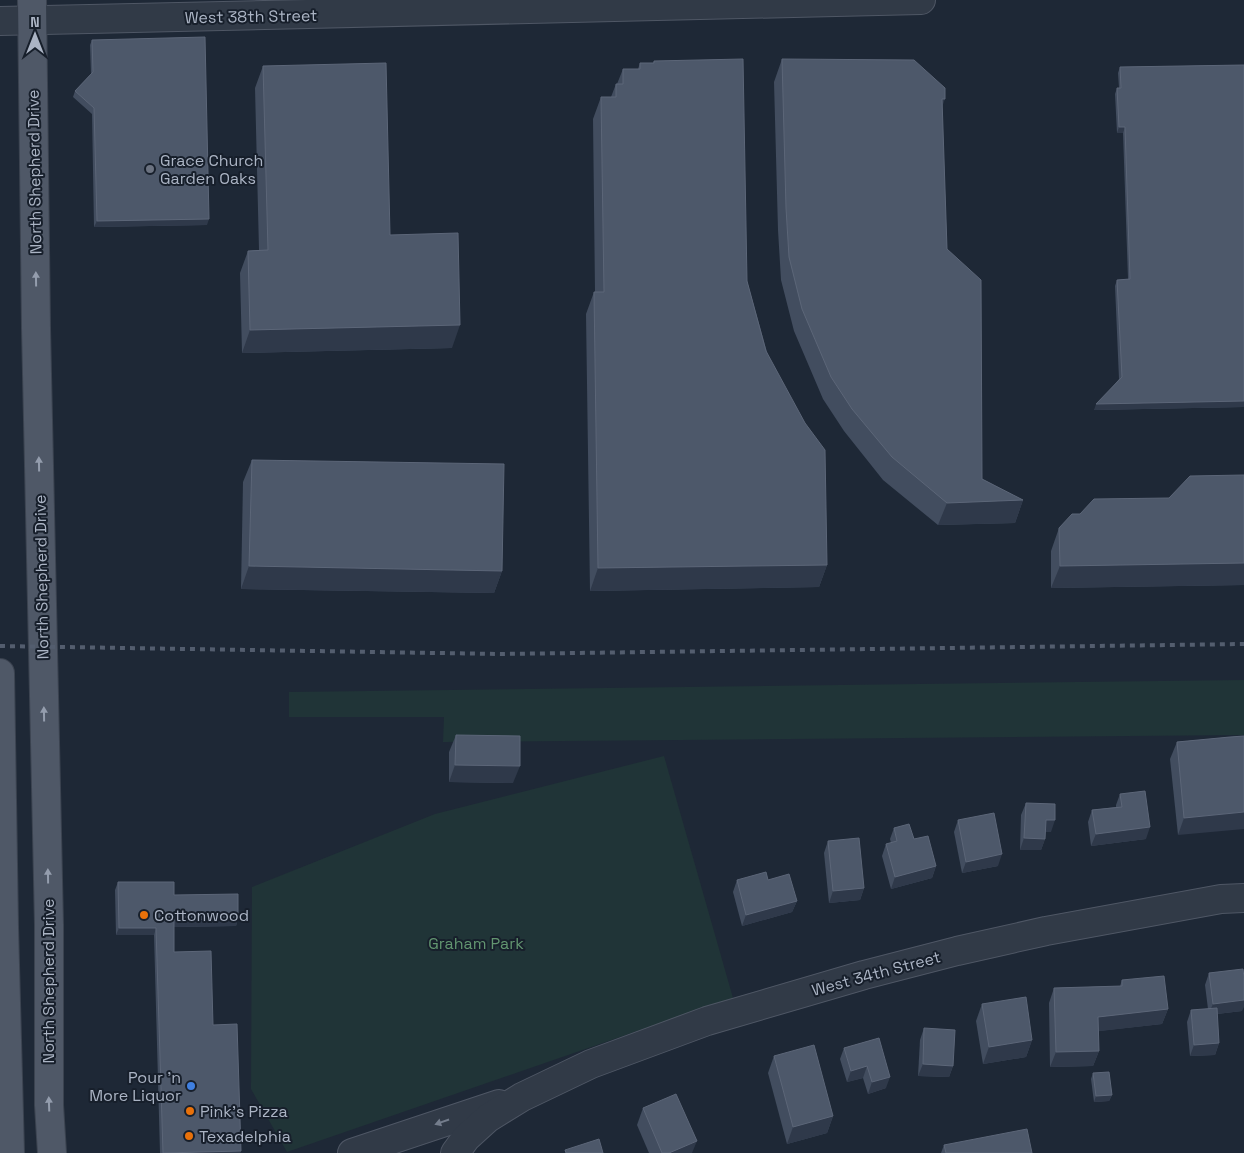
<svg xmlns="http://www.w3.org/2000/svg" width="1244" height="1153" font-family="'Space Grotesk',sans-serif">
	<rect width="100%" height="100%" fill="#1e2836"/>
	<g fill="#203437">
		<path d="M1244,680V735L443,742L444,717H289V692Z"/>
		<path d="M664,756L733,998L287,1152L251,1089L252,887L435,814Z"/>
	</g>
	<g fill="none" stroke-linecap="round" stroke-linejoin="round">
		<g stroke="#4f5765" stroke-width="30">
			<g id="minor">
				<path d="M0,21L921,0"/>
				<path d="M352,1153L499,1104"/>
				<path d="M455,1153L466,1138L488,1118L522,1097L591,1064L707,1021L864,975L957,951L1046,931L1221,899L1244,898"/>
			</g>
		</g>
		<g stroke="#3b4350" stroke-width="30">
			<g id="major">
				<path d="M32,0L36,328L49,925V1105L52,1153"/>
				<path d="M0,673L4,927L10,1153"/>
			</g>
		</g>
		<use href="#minor" stroke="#313a47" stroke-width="28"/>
		<use href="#major" stroke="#4f5867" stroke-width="28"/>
		<path stroke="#535d6e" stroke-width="4" stroke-dasharray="5 5" stroke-linecap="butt" d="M0,646L500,654L1244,644"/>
	</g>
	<g fill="#424d5f">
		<path d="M92,40L207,225L94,227L92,114L73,97L75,91L91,74L90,45Z"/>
		<path d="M782,59L942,107L947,249L982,479L1023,500L1015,523L938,525L883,480L844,431L823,399L794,331L781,280L778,230L774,82Z"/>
		<path d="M654,61L747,281L827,565L819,587L590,591L586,314L594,292H595L593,119L601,97H611L616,84H617L623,69H638L640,63H653Z"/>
		<path d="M1244,65V407L1094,410L1119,379L1115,286L1117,280L1128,279L1123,133H1117L1115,94L1117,88H1119L1118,73L1120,67Z"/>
		<path d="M263,66L390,235L452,348L242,353L240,273L248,251L259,250L255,88Z"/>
		<path d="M252,460L502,571L494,593L241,589L243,482Z"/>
		<path d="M1244,475V585L1051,588V551L1059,528L1080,514L1169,498Z"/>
		<path d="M456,735L513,783L449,782V752Z"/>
		<path d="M1244,736L1178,835L1170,759L1177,742Z"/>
		<path d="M1120,794L1146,839L1091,846L1088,822L1092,810L1116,807V805Z"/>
		<path d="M1026,803L1051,832H1045V839L1041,850H1020L1021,815Z"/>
		<path d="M958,820L998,866L962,873L954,832Z"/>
		<path d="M894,828L914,839L936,866L932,878L891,889L882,856L886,844L891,843L890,839Z"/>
		<path d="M828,841L864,888L860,900L829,903L824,853Z"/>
		<path d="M737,880H768L797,901L792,912L742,926L733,892Z"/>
		<path d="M118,882L174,895L238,919L236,926L174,927V952L213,1025L241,1151L240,1153H160L154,935H116L115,890Z"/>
		<path d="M1209,973L1242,1011L1217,1014L1219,1043L1215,1055L1190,1056L1187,1022L1191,1010L1208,1009L1205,985Z"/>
		<path d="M1122,980L1168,1009L1162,1024L1098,1031L1099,1051L1093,1066L1050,1067L1049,1003L1054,988L1120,986Z"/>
		<path d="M982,1004L1032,1040L1026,1057L983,1064L976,1021Z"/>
		<path d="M924,1028L953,1066L949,1077L918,1076L920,1040Z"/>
		<path d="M879,1038L886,1088L868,1094L863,1078L847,1082L840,1059L844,1048Z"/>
		<path d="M774,1056L833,1116L827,1133L787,1144L768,1073Z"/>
		<path d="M1093,1073L1112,1095L1109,1101L1094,1102L1091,1079Z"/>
		<path d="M643,1108L692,1153H649L637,1125Z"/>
		<path d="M944,1145L1032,1153H941Z"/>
	</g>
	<g fill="#2f394a">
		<path d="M942,99H945L937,121Z"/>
		<path d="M1119,127H1125L1123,133H1117Z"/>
		<path d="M209,219L207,225L94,227L97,221Z"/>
		<path d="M460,325L452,348L242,353L250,330Z"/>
		<path d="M1244,401V407L1094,410L1096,404Z"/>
		<path d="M1023,500L1015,523L938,525L947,503Z"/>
		<path d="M1244,563V585L1051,588L1060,566Z"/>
		<path d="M827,565L819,587L590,591L598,568Z"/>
		<path d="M249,566L502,571L494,593L241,589Z"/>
		<path d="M455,765L520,766L513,783L449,782Z"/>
		<path d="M1244,812V829L1178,835L1184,818Z"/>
		<path d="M1046,820H1055L1051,832H1042Z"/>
		<path d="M1150,827L1146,839L1091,846L1096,834Z"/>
		<path d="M1024,838L1045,839L1041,850H1020Z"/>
		<path d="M1002,854L998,866L962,873L966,862Z"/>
		<path d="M936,866L932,878L891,889L895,877Z"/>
		<path d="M864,888L860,900L829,903L833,891Z"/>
		<path d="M797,901L792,912L742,926L746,915Z"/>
		<path d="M238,919L236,926L172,927L174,920Z"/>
		<path d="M119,928H156L154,935H116Z"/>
		<path d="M1244,1000V1007L1242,1011L1208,1015L1213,1004Z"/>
		<path d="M1168,1009L1162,1024L1092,1032L1098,1017Z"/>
		<path d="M1032,1040L1026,1057L983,1064L989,1047Z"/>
		<path d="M1219,1043L1215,1055L1190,1056L1194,1045Z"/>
		<path d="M1099,1051L1093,1066L1050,1067L1056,1052Z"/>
		<path d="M923,1064L953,1066L949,1077L918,1076Z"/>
		<path d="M867,1066L863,1078L847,1082L851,1071Z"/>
		<path d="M890,1077L886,1088L868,1094L872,1082Z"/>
		<path d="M1112,1095L1109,1101L1094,1102L1096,1096Z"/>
		<path d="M833,1116L827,1133L787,1144L793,1127Z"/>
		<path d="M697,1141L692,1153H669Z"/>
		<path d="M241,1151L240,1153H163Z"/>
	</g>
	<g fill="#4d586a" stroke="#5c6678">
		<path d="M205,37L209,219L97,221L94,108L75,91L93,72L92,40Z"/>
		<path d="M743,59L747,281L766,351L805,423L825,450L827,565L598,568L594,292H604L601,97H616V84H623V69H640V63H654V61Z"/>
		<path d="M782,59L914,60L945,88V99H942L947,249L981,280L982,479L1023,500L947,503L892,457L852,409L831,377L802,309L789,257L786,208Z"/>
		<path d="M386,63L390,235L458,233L460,325L250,330L248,251L268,250L263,66Z"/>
		<path d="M1244,65V401L1096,404L1122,377L1117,280L1130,279L1125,127H1119L1117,88H1121L1120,67Z"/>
		<path d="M252,460L504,464L502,571L249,566Z"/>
		<path d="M1244,475V563L1060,566L1059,528L1072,514H1080L1094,499L1169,498L1190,476Z"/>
		<path d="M456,735L520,736V766L455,765Z"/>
		<path d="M1244,736V812L1184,818L1177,742L1230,737Z"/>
		<path d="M1145,791L1150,827L1096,834L1092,810L1122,807L1120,794Z"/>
		<path d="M1026,803L1055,804V820H1046L1045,839L1024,838Z"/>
		<path d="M994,813L1002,854L966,862L958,820Z"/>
		<path d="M909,824L914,839L928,836L936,866L895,877L886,844L897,841L894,828Z"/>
		<path d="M859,838L864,888L833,891L828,841Z"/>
		<path d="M766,872L768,880L789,874L797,901L746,915L737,880Z"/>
		<path d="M118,882H174V895L238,894V919L174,920V952L211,951L213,1025L237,1024L241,1151L163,1153L156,928H119Z"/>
		<path d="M1243,969L1244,978V1000L1213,1004L1209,973Z"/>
		<path d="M1164,976L1168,1009L1098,1017L1099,1051L1056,1052L1054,988L1122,986V980Z"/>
		<path d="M1026,997L1032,1040L989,1047L982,1004Z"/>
		<path d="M1217,1008L1219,1043L1194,1045L1191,1010Z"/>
		<path d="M924,1028L955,1030L953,1066L923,1064Z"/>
		<path d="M879,1038L890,1077L872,1082L867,1066L851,1071L844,1048Z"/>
		<path d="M814,1045L833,1116L793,1127L774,1056Z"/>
		<path d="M1109,1072L1112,1095L1096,1096L1093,1073Z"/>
		<path d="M676,1094L697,1141L669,1153H662L643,1108Z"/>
		<path d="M1027,1129L1032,1153H946L944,1145Z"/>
		<path d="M599,1139L603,1153H566L565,1150Z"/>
	</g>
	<defs><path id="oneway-solid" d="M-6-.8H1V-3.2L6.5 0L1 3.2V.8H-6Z" transform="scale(1.25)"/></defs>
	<g fill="#949dad">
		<use href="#oneway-solid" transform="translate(36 279) rotate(-91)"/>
		<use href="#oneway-solid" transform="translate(39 464) rotate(-91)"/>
		<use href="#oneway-solid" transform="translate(44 714) rotate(-91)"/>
		<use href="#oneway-solid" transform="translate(48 876) rotate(-91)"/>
		<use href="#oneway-solid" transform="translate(49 1104) rotate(-92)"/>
	</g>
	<use fill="#747d8c" href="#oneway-solid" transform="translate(442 1122) rotate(161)"/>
	<circle fill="#6b7280" stroke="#171f2b" stroke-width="2" cx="150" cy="169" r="5"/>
	<g fill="#e8710a" stroke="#171f2b" stroke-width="2">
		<circle cx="144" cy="915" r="5"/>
		<circle cx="190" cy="1111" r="5"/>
		<circle cx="189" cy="1136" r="5"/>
	</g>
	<circle fill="#3f7fe0" stroke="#171f2b" stroke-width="2" cx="191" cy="1086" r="5"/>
	<g text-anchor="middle" stroke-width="4" stroke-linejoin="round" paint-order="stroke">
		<g font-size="16" fill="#abb4c4" stroke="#171f2b">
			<text transform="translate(251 16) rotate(-1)" y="6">West 38th Street</text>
			<text transform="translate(34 172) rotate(-91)" y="6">North Shepherd Drive</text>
			<text transform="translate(41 577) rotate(-91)" y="6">North Shepherd Drive</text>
			<text transform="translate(876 973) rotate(-15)" y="6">West 34th Street</text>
			<text transform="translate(48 981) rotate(-90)" y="6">North Shepherd Drive</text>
		</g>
		<g font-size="16" fill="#abb4c4" stroke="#171f2b" text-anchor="start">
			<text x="160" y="166">Grace Church<tspan x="160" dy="18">Garden Oaks</tspan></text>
			<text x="154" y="921">Cottonwood</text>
			<text x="181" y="1083" text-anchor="end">Pour 'n<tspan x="181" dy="18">More Liquor</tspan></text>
			<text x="200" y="1117">Pink's Pizza</text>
			<text x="199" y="1142">Texadelphia</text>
		</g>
		<g font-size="16" fill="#629570" stroke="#171f2b">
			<text x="476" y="949">Graham Park</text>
		</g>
	</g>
	<g transform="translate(35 35)" stroke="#171f2b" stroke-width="4" paint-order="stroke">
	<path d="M0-4L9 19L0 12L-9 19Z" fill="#abb4c4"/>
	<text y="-8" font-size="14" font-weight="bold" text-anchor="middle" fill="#abb4c4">N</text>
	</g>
</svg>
